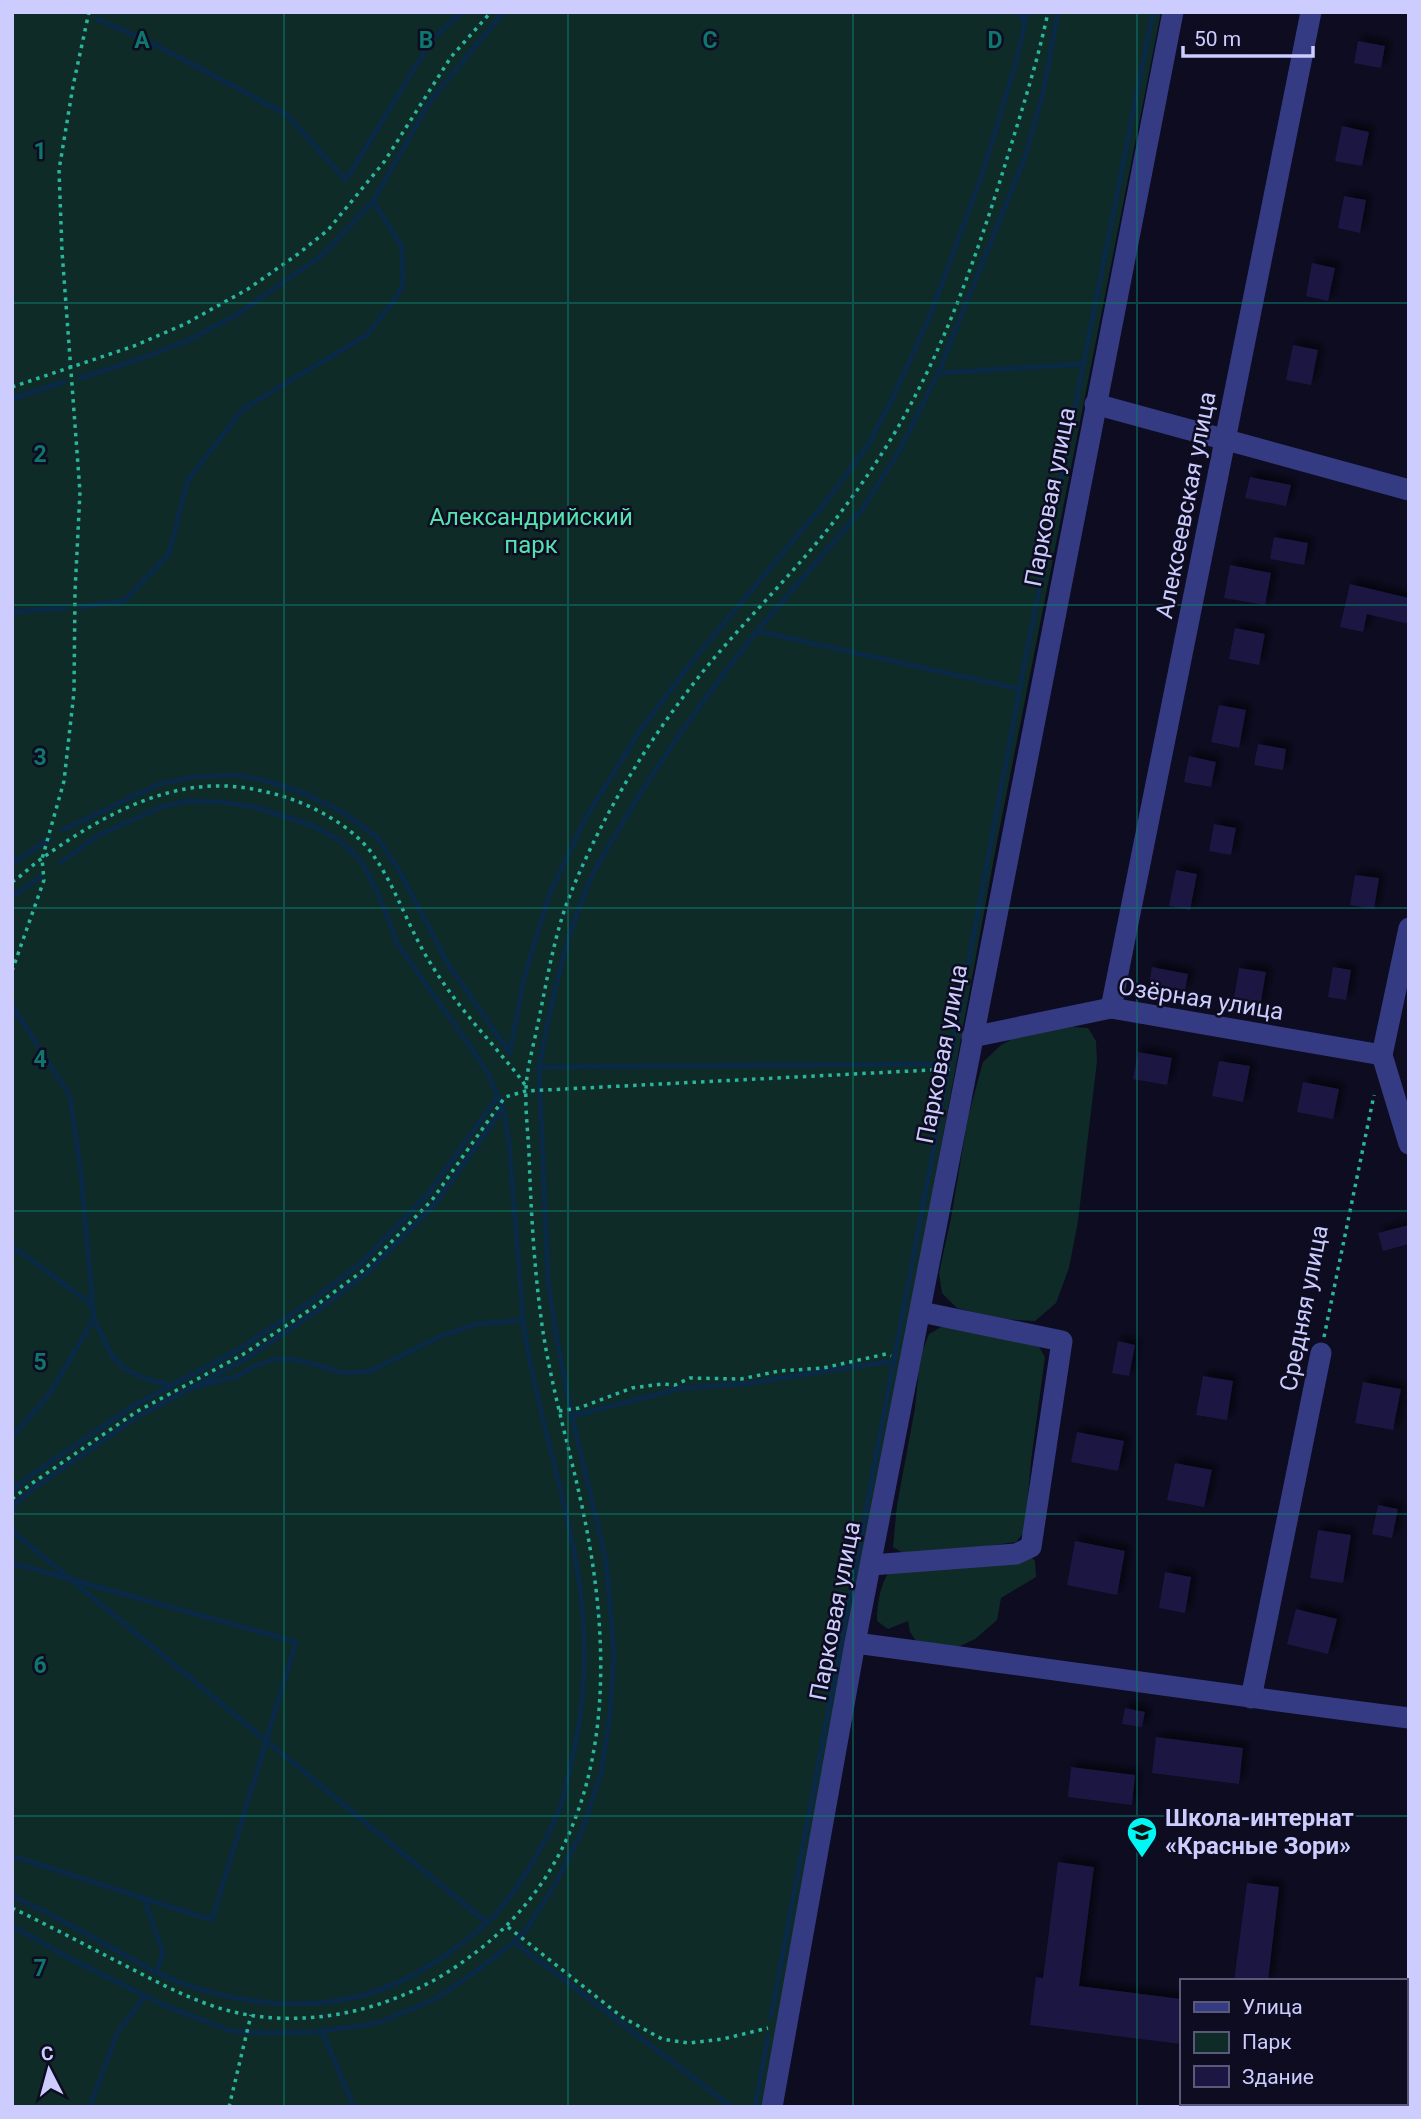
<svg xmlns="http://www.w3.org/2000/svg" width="1421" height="2119" font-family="Roboto,sans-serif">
	<defs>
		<filter id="shadow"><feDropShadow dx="5" dy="-5" stdDeviation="3.5" flood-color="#0009"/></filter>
	</defs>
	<rect width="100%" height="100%" fill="#0d0c21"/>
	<g fill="#0f2b27">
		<path d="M12,12H1161L996,847L765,2107H12Z"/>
		<path d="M1061,1026L1088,1028L1096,1041L1097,1061L1078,1221L1069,1268L1056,1303L1035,1321L1001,1319L957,1308L942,1293L939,1273L951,1218L968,1117L983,1062L1001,1045L1023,1034Z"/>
		<path d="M941,1327L964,1328L1039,1347L1045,1357L1031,1461L1025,1531L1016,1542L972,1548L903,1553L893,1547L897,1505L915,1408L920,1357L929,1334Z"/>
		<path d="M1030,1556L1035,1561L1036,1577L1001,1598L997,1620L975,1639L952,1650L918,1644L910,1632L908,1621L888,1629L877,1621C877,1603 880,1587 889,1571Z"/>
	</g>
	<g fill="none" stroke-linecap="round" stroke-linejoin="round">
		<g stroke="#0a2946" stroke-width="5">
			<path d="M77,12L79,13"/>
			<path d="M1017,12L1025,22L1027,12"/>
			<path d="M1058,12L1043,93L1025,157L938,373L1083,364"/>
			<path d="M97,19L150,42L286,114L346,180L431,41L462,12"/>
			<path d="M938,373L901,448L863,508L757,631L1019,689"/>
			<path d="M80,378L137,360L187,341L238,314L325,253L373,201L431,100L504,12"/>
			<path d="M12,399L64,382"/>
			<path d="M80,607L124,601L169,554L188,480L243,409L367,335L391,304L403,286L402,247L373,201"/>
			<path d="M12,612L66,608"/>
			<path d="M757,631C708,693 663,754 623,822C614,838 604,853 596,868C566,930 552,999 539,1067L949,1064"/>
			<path d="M63,830L159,784L195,777L237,775L270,782L304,793L344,813L377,837L400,872L448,964L510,1053L524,978L549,896L585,819L641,729L698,654L828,499L868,445L894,395L930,316L982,175L1017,59L1025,22"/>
			<path d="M60,863L97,836L159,808L187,801L222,802L258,808L311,825L339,840L362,862L381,900L397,943L476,1055L489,1075L503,1108L509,1143L523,1320L477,1324L439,1337L371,1371L344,1373L298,1360L274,1359L255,1366L238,1376L192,1388"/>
			<path d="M12,864L50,838"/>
			<path d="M12,897L40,877"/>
			<path d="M12,1005L70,1096L81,1174L94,1320L113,1357L126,1370L144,1378L172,1386"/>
			<path d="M539,1067L548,1282L557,1340L572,1416"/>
			<path d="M12,1246L90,1303L91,1307"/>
			<path d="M12,1437L48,1396L94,1319"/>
			<path d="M12,1491L27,1478L133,1406L238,1350L310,1302L361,1263L427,1195L498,1096"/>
			<path d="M12,1507L34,1488L139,1416L244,1360L317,1311L368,1272L436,1203L503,1108"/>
			<path d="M12,1531L486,1922"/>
			<path d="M12,1563L296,1642L212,1920L12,1856"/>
			<path d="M12,1896L52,1915L157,1973"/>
			<path d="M143,1897L163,1952L157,1973C241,2010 341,2019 422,1970C451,1952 483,1931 504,1904C526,1876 546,1841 560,1808C564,1797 566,1784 569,1772C587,1703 589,1633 576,1562C562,1481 534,1402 523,1320"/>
			<path d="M12,1926L71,1959L166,2006L231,2031L266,2033L315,2032L378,2023L435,1999L475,1972L514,1942L526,1930L556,1883L583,1828L601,1773L610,1715L614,1654L606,1561L572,1416L682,1388L743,1384L893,1361"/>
			<path d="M514,1942L732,2107"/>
			<path d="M771,2017L1026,655L1153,12"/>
			<path d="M322,2031L354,2107"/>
			<path d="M90,2107L117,2033L145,1996"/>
			<path d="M755,2107L768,2036"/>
		</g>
	</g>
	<g fill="#1b1742" filter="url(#shadow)">
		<path d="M1358,41L1385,46L1381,68L1354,63Z"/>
		<path d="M1342,126L1369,132L1362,166L1335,161Z"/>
		<path d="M1344,196L1366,200L1360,233L1338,228Z"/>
		<path d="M1312,263L1335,268L1328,301L1306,296Z"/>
		<path d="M1293,345L1318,350L1311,385L1286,380Z"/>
		<path d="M1250,477L1291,485L1286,506L1245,498Z"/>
		<path d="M1274,537L1308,543L1304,565L1270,559Z"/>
		<path d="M1230,565L1271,573L1265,605L1224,598Z"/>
		<path d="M1350,584L1409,598V624L1367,614L1363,632L1340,627Z"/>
		<path d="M1235,628L1265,634L1259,665L1229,659Z"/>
		<path d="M1219,705L1246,710L1239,748L1211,742Z"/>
		<path d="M1258,744L1286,749L1283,770L1254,765Z"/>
		<path d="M1189,756L1216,762L1211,787L1184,782Z"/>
		<path d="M1214,824L1236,828L1231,855L1209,851Z"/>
		<path d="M1176,870L1197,874L1190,910L1169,906Z"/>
		<path d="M1355,875L1379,878L1374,909L1350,905Z"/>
		<path d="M1152,967L1188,974L1185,990L1149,984Z"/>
		<path d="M1333,967L1351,970L1346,1000L1328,997Z"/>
		<path d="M1239,968L1266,972L1260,1007L1233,1003Z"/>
		<path d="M1138,1052L1172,1058L1167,1085L1133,1079Z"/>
		<path d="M1219,1061L1250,1066L1243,1102L1212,1096Z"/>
		<path d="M1303,1082L1339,1089L1333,1119L1297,1112Z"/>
		<path d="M1409,1225V1244L1383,1251L1378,1233Z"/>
		<path d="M1118,1341L1135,1345L1129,1376L1112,1373Z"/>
		<path d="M1203,1376L1233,1381L1227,1420L1196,1415Z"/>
		<path d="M1363,1382L1401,1389L1393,1430L1355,1423Z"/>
		<path d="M1077,1432L1124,1441L1118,1471L1071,1462Z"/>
		<path d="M1175,1463L1212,1470L1204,1507L1167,1500Z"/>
		<path d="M1378,1505L1398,1509L1392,1538L1372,1534Z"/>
		<path d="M1318,1530L1351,1535L1343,1583L1310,1578Z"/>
		<path d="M1075,1541L1125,1551L1117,1595L1067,1585Z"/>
		<path d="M1165,1572L1191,1577L1185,1613L1159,1608Z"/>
		<path d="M1296,1609L1337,1619L1328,1654L1287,1644Z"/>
		<path d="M1125,1708L1145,1712L1142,1727L1122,1724Z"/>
		<path d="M1156,1737L1243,1748L1239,1784L1152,1773Z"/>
		<path d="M1071,1767L1135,1775L1132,1805L1068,1797Z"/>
		<path d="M1058,1862L1094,1867L1079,1986L1181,1999V2044L1030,2025L1036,1977L1043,1978Z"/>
		<path d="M1247,1883L1279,1887L1268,1981H1234Z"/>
	</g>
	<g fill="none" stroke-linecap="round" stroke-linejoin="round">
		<g stroke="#29b69d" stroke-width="3.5" stroke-dasharray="3.5 5" stroke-linecap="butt">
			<path d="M12,387L134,346L185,324L248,289L298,254L328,230L384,162L451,57L491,12"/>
			<path d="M12,882C23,875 31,866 41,859C91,823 152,787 215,786C237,785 261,790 282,796C314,806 350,825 371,852C396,886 408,928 431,964C448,992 470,1019 492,1044C503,1058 515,1070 525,1085"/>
			<path d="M12,971L44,880L42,859L64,781L74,692L75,592L80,492L62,251L59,170L73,86L89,12"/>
			<path d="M1324,1337L1374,1095"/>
			<path d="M559,1411L579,1408L632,1388L662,1384L675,1385L690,1378L741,1379L779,1371L823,1368L886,1354L891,1356"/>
			<path d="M12,1499L31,1484L136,1412L242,1355L314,1307L365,1269L432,1200L505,1097L526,1091L950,1069"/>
			<path d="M12,1908C52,1927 91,1948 130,1968C161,1984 193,2001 226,2010C307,2032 398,2009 464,1961C607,1861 617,1689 587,1531C574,1462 552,1394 542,1325C534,1268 531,1211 529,1154C528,1132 525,1109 526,1088C527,1067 534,1044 538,1023C547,981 554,935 570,895C603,813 650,737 705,669C747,618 795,572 835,520C864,482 892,441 914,398C954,323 984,233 1009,152C1023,106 1038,60 1048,12"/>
			<path d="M508,1927L622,2017L662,2039L689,2043L723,2039L768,2028"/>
			<path d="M229,2107L251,2015"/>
		</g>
		<g stroke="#353b82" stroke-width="21">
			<path d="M1095,404L1409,490"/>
			<path d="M1409,928L1382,1055L1409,1144"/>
			<path d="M1111,1008L1311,12"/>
			<path d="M972,1037L1111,1008L1382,1055"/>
			<path d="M871,1565L1016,1554L1031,1547L1062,1341L921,1312"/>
			<path d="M855,1643C1040,1667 1224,1695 1409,1718"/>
			<path d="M1251,1698L1321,1353"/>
			<path d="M772,2107L855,1643L1173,12"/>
		</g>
	</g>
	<path fill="none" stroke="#0f766e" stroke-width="2" stroke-opacity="0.55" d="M284,12V2107M568,12V2107M853,12V2107M1137,12V2107M12,303H1409M12,605H1409M12,908H1409M12,1211H1409M12,1514H1409M12,1816H1409"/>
	<defs>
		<g id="school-pin" transform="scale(1.575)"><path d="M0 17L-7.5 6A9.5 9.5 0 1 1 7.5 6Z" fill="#00f7f3" stroke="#0d0c21"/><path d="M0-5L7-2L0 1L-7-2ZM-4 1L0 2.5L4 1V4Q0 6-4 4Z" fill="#111"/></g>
	</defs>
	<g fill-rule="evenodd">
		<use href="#school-pin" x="1142" y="1832"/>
	</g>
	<g text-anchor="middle" stroke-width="5" stroke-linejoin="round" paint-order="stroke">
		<g font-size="24" fill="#ccf" stroke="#0d0c21">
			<text transform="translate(1050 497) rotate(-79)" y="8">Парковая улица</text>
			<text transform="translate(1186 505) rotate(-79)" y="8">Алексеевская улица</text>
			<text transform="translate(1201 999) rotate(9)" y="8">Озёрная улица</text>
			<text transform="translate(942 1054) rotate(-79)" y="8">Парковая улица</text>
			<text transform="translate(1304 1308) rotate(-79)" y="8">Средняя улица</text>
			<text transform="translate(835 1611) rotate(-79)" y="8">Парковая улица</text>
		</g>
		<g font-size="24" fill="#54e3af" stroke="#0d0c21">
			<text x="531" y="525">Александрийский<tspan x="531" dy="28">парк</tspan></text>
		</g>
		<g font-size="24" font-weight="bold" fill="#ccf" stroke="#0d0c21" text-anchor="start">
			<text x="1165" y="1826">Школа-интернат<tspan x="1165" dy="28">«Красные Зори»</tspan></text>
		</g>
	</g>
	<g font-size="23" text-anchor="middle" font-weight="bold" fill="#0f766e" stroke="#0d0c21" stroke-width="5" stroke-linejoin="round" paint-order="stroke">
		<text x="142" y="48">A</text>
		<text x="426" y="48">B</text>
		<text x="710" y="48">C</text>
		<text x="995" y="48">D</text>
		<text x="40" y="159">1</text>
		<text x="40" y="462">2</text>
		<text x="40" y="765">3</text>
		<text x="40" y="1067">4</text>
		<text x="40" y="1370">5</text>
		<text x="40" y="1673">6</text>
		<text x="40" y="1976">7</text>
	</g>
	<rect width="1421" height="2119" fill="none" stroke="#ccccff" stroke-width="28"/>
	<rect x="1180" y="1979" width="228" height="126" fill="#0d0c21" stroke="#59597a" stroke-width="2"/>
	<rect x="1194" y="2002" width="35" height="10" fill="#353b82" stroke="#59597a" stroke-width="2"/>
	<text x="1242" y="2014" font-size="21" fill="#ccccff">Улица</text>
	<rect x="1194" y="2032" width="35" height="21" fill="#0f2b27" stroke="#59597a" stroke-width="2"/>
	<text x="1242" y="2049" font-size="21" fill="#ccccff">Парк</text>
	<rect x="1194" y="2066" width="35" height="21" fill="#1b1742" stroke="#59597a" stroke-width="2"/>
	<text x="1242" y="2084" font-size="21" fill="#ccccff">Здание</text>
	<g transform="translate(49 2070) rotate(354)" stroke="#0d0c21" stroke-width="5" paint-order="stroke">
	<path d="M0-5L12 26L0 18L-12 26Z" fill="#ccccff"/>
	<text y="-10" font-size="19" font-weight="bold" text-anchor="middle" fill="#ccccff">С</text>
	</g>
	<path d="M1183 46v10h130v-10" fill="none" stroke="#ccccff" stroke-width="3.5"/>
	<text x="1194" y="46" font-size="21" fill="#ccccff" stroke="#0d0c21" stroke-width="5" paint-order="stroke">50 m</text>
</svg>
